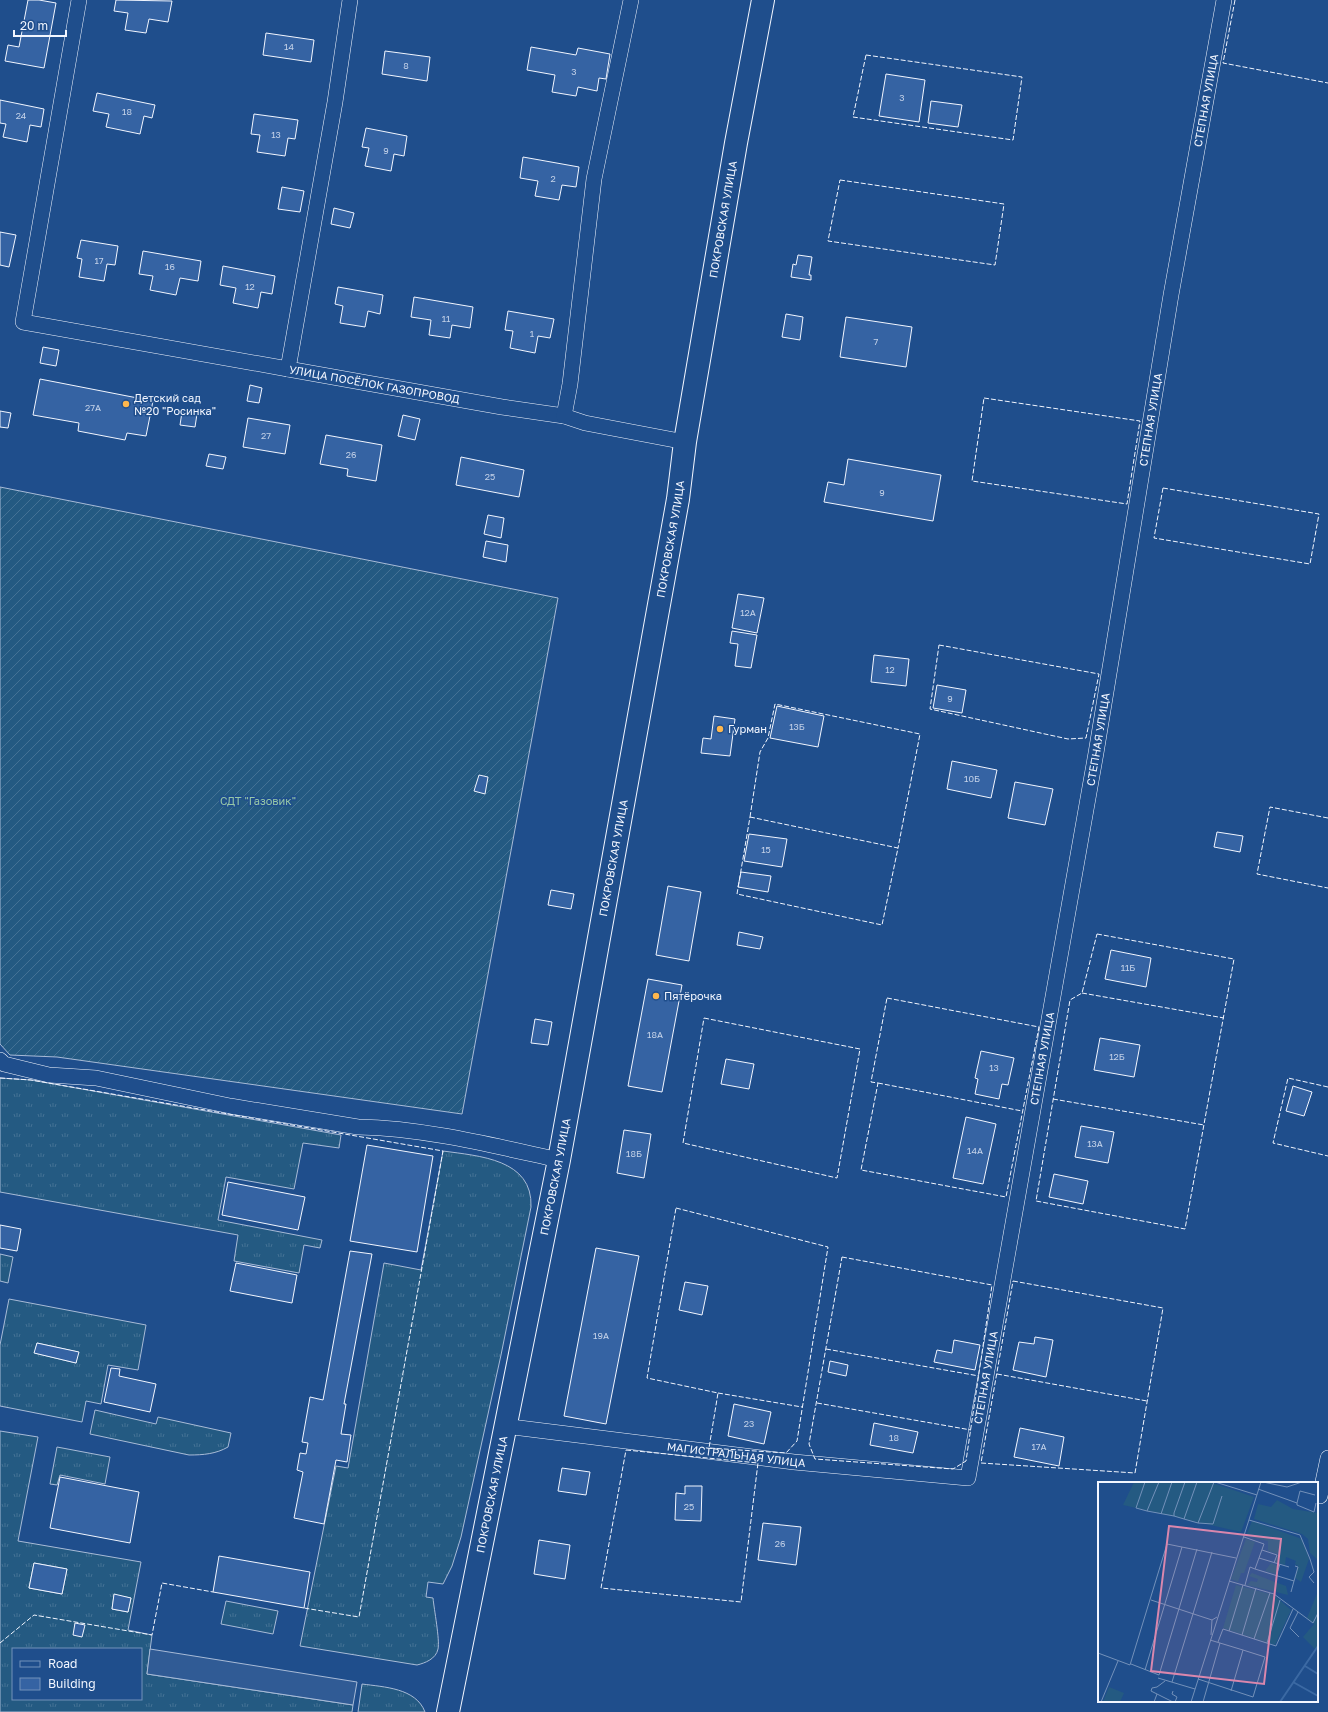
<svg xmlns="http://www.w3.org/2000/svg" width="1328" height="1712" font-family="'Golos Text',sans-serif">
	<defs>
		<pattern id="grass-tufts" width="24" height="20" patternUnits="userSpaceOnUse"><rect width="24" height="20" fill="#245a82"/><path d="M3 7l-1-3M5 7V3M7 7l1-3M15 17l-1-3M17 17v-4M19 17l1-3" fill="none" stroke="#447295"/></pattern>
		<pattern id="garden-furrows" width="10" height="10" patternUnits="userSpaceOnUse"><rect width="10" height="10" fill="#245a82"/><path d="M-1 1l2-2M0 10L10 0M9 11l2-2" fill="none" stroke="#447295"/></pattern>
	</defs>
	<rect width="100%" height="100%" fill="#1f4e8c"/>
	<g fill="url(#grass-tufts)" stroke="#a8bbd7" fill-rule="evenodd">
		<path d="M0,1078L31,1080L341,1135L339,1148L303,1143L294,1189L226,1177L218,1220L322,1240L320,1248L304,1245L299,1273L234,1261L238,1235L0,1192Z"/>
		<path d="M443,1151C479,1156 533,1159 531,1207L501,1355L461,1537L452,1566L443,1584L428,1582L426,1597L433,1598C434,1609 440,1640 438,1649C436,1659 425,1663 417,1665L300,1646L336,1466L348,1468L384,1263L421,1270Z"/>
		<path d="M0,1254L13,1257L8,1283L0,1281Z"/>
		<path d="M9,1299L146,1325L138,1370L108,1365L101,1404L86,1401L82,1422L0,1406V1345ZM37,1343L78,1352L76,1363L35,1353Z"/>
		<path d="M95,1410L156,1424L158,1417L231,1433L228,1447C216,1454 203,1455 189,1455L90,1434Z"/>
		<path d="M0,1431L38,1437L18,1541L141,1562L128,1630L152,1635L147,1674L353,1705L352,1712H0ZM34,1563L67,1569L62,1594L29,1588ZM114,1595L131,1598L128,1612L112,1609ZM13,1649H141V1699H13Z"/>
		<path d="M57,1447L110,1457L105,1484L60,1475L57,1485L50,1484Z"/>
		<path d="M226,1601L278,1611L273,1634L221,1624Z"/>
		<path d="M362,1684C384,1687 416,1688 425,1712H358Z"/>
	</g>
	<path fill="url(#garden-furrows)" stroke="#a8bbd7" d="M0,487L558,598L462,1114L57,1057L10,1055L0,1044Z"/>
	<path fill="#305b95" stroke="#a8bbd7" d="M150,1649L357,1682L353,1705L147,1674Z"/>
	<g fill="#3563a3" stroke="#f2f6ff">
		<path d="M28,0H39L56,3L44,68L5,61L8,45L19,47Z"/>
		<path d="M116,0L172,1L168,22L149,19L146,33L125,30L128,13L114,11Z"/>
		<path d="M266,33L314,40L311,62L263,55Z"/>
		<path d="M531,47L576,55L578,48L610,54L606,79L599,78L597,91L578,87L576,96L552,92L555,75L527,70Z"/>
		<path d="M385,51L430,57L427,81L382,74Z"/>
		<path d="M886,74L925,80L919,122L879,116Z"/>
		<path d="M97,93L155,105L152,118L144,116L140,134L106,127L109,114L93,111Z"/>
		<path d="M0,100L44,109L41,127L30,125L27,142L3,137L6,124L0,123Z"/>
		<path d="M931,101L962,105L958,127L928,123Z"/>
		<path d="M254,114L298,120L295,139L288,138L285,156L257,152L260,135L251,134Z"/>
		<path d="M366,128L407,136L404,156L394,154L391,171L365,166L369,148L362,147Z"/>
		<path d="M523,157L579,167L576,187L562,185L559,200L535,196L538,181L520,178Z"/>
		<path d="M282,187L304,191L300,212L278,209Z"/>
		<path d="M334,208L354,213L350,228L331,224Z"/>
		<path d="M0,232L16,235L9,267L0,265Z"/>
		<path d="M81,240L118,246L115,265L107,264L104,281L79,277L82,259L77,258Z"/>
		<path d="M143,251L201,261L198,281L180,278L176,295L150,290L153,276L139,274Z"/>
		<path d="M798,255L812,257L809,275H811V280L791,277L793,264L796,265Z"/>
		<path d="M223,266L275,276L272,294L261,292L258,308L233,303L236,288L220,285Z"/>
		<path d="M338,287L383,295L380,314L368,311L365,327L340,323L343,306L335,304Z"/>
		<path d="M414,297L473,307L470,328L452,325L450,338L429,335L431,320L411,317Z"/>
		<path d="M508,311L554,319L550,338L538,336L535,353L510,348L513,331L505,330Z"/>
		<path d="M786,314L803,317L800,340L782,337Z"/>
		<path d="M846,317L912,327L906,367L840,357Z"/>
		<path d="M43,347L59,350L56,366L40,363Z"/>
		<path d="M40,379L153,401L146,436L127,433L125,440L78,431L79,423L33,415Z"/>
		<path d="M250,385L262,388L259,403L247,401Z"/>
		<path d="M0,411L11,413L8,428L0,427Z"/>
		<path d="M182,412L197,414L195,427L180,425Z"/>
		<path d="M403,415L420,419L415,440L398,436Z"/>
		<path d="M248,418L290,425L285,454L243,447Z"/>
		<path d="M326,435L382,445L376,481L347,476L348,469L320,464Z"/>
		<path d="M209,454L226,457L223,469L206,466Z"/>
		<path d="M461,457L524,470L519,497L456,485Z"/>
		<path d="M848,459L941,475L933,521L824,502L828,482L844,485Z"/>
		<path d="M488,515L504,518L501,538L484,534Z"/>
		<path d="M486,541L508,545L506,562L483,557Z"/>
		<path d="M738,594L764,598L757,633L732,628Z"/>
		<path d="M732,631L757,635L751,668L735,666L738,644L730,643Z"/>
		<path d="M874,655L909,659L906,686L871,682Z"/>
		<path d="M937,685L966,690L962,713L933,708Z"/>
		<path d="M777,706L824,716L818,747L770,738Z"/>
		<path d="M714,716L735,719L730,756L701,753L703,738L711,739Z"/>
		<path d="M952,761L997,770L991,798L947,789Z"/>
		<path d="M479,775L488,777L485,794L474,791Z"/>
		<path d="M1015,782L1053,789L1045,825L1008,818Z"/>
		<path d="M1217,832L1243,836L1240,852L1214,847Z"/>
		<path d="M749,834L787,839L782,867L744,861Z"/>
		<path d="M741,872L771,876L768,892L738,887Z"/>
		<path d="M668,886L701,892L689,961L656,955Z"/>
		<path d="M551,890L574,894L571,909L548,905Z"/>
		<path d="M739,932L763,937L760,949L737,945Z"/>
		<path d="M1111,950L1151,958L1146,987L1105,979Z"/>
		<path d="M648,979L682,985L662,1092L628,1086Z"/>
		<path d="M535,1019L552,1022L548,1045L531,1043Z"/>
		<path d="M1100,1038L1140,1045L1134,1077L1094,1070Z"/>
		<path d="M981,1051L1014,1058L1008,1085L1002,1084L999,1099L975,1094L978,1079L975,1078Z"/>
		<path d="M726,1059L754,1064L749,1089L721,1084Z"/>
		<path d="M1293,1086L1312,1092L1304,1116L1286,1111Z"/>
		<path d="M966,1117L996,1124L983,1184L953,1178Z"/>
		<path d="M1081,1126L1114,1132L1108,1163L1075,1157Z"/>
		<path d="M624,1130L651,1134L644,1178L617,1173Z"/>
		<path d="M367,1145L433,1156L417,1252L350,1241Z"/>
		<path d="M1054,1174L1088,1181L1083,1204L1049,1197Z"/>
		<path d="M228,1182L305,1197L298,1230L222,1215Z"/>
		<path d="M0,1225L21,1229L17,1251L0,1248Z"/>
		<path d="M596,1248L639,1256L606,1424L564,1416Z"/>
		<path d="M350,1251L372,1254L344,1404H346L341,1434L351,1435L347,1462L336,1460L324,1524L294,1518L303,1472L297,1470L300,1453L306,1454L308,1443L302,1442L310,1397L323,1400Z"/>
		<path d="M236,1263L297,1275L292,1303L230,1291Z"/>
		<path d="M685,1282L708,1286L702,1315L679,1310Z"/>
		<path d="M1035,1337L1053,1340L1046,1377L1013,1370L1019,1342L1034,1344Z"/>
		<path d="M954,1340L980,1345L975,1370L934,1362L937,1350L952,1353Z"/>
		<path d="M37,1343L79,1352L76,1363L34,1353Z"/>
		<path d="M830,1361L848,1365L846,1376L828,1372Z"/>
		<path d="M111,1368L120,1369L119,1376L156,1384L150,1412L104,1402Z"/>
		<path d="M734,1404L771,1412L764,1444L728,1436Z"/>
		<path d="M874,1423L918,1432L913,1453L870,1445Z"/>
		<path d="M1020,1428L1064,1437L1059,1466L1014,1457Z"/>
		<path d="M562,1468L590,1472L586,1495L558,1491Z"/>
		<path d="M60,1477L139,1492L130,1543L50,1528Z"/>
		<path d="M685,1486H702L701,1521L675,1520L676,1493L685,1494Z"/>
		<path d="M763,1523L801,1527L796,1565L758,1560Z"/>
		<path d="M539,1540L570,1545L565,1579L534,1574Z"/>
		<path d="M219,1556L310,1572L304,1608L213,1592Z"/>
		<path d="M34,1563L67,1569L62,1594L29,1588Z"/>
		<path d="M114,1594L131,1598L128,1612L112,1609Z"/>
		<path d="M75,1623L85,1625L82,1637L73,1635Z"/>
	</g>
	<g fill="none" stroke-linecap="round" stroke-linejoin="round">
		<g stroke="#f2f6ff" stroke-width="16">
			<g id="minor">
				<path d="M79,0L23,322L288,369"/>
				<path id="s1" d="M350,0L335,102L288,369L502,407L564,416L585,423L685,442"/>
				<path d="M564,416L570,384L594,179L631,0"/>
				<path d="M0,1060L4,1064L49,1075L96,1078L230,1106L358,1127C424,1128 495,1146 559,1160"/>
				<path id="s2" d="M504,1426L794,1462L968,1478L1096,753L1171,295L1224,0"/>
				<path d="M1320,1496L1328,1458"/>
			</g>
		</g>
		<g stroke="#f2f6ff" stroke-width="24">
			<g id="primary">
				<path id="s3" d="M448,1712L559,1160L678,499L685,442L736,143L763,0"/>
			</g>
		</g>
		<use href="#minor" stroke="#1f4e8c" stroke-width="15"/>
		<use href="#primary" stroke="#1f4e8c" stroke-width="22"/>
		<g stroke="#f2f6ff" stroke-width="1" stroke-dasharray="5 2" stroke-linecap="butt">
			<path d="M1235,0L1223,63L1328,83"/>
			<path d="M866,55L1022,77L1013,140L853,117Z"/>
			<path d="M840,180L1004,204L995,265L828,241Z"/>
			<path d="M984,398L1140,421L1127,504L972,481Z"/>
			<path d="M1163,488L1319,514L1310,564L1154,538Z"/>
			<path d="M939,645L1099,674L1086,738L1068,739L930,709Z"/>
			<path d="M750,817L898,848L882,925L737,894Z"/>
			<path d="M750,817L760,752L768,738L775,704L920,734L898,848"/>
			<path d="M1328,818L1270,807L1257,874L1328,888"/>
			<path d="M1097,934L1234,959L1185,1229L1036,1201L1070,1000L1082,993Z"/>
			<path d="M1082,993L1224,1018"/>
			<path d="M887,998L1039,1027L1006,1197L861,1170L878,1083L871,1082Z"/>
			<path d="M704,1018L860,1049L837,1178L683,1143Z"/>
			<path d="M0,1078L31,1080L443,1151L359,1617L304,1608"/>
			<path d="M878,1083L1022,1111"/>
			<path d="M1328,1087L1288,1078L1273,1143L1328,1156"/>
			<path d="M1053,1099L1204,1125"/>
			<path d="M676,1208L828,1247L797,1441L786,1453L709,1448L718,1393L647,1378Z"/>
			<path d="M842,1257L992,1285L966,1461L953,1469L815,1459L809,1444Z"/>
			<path d="M1013,1281L1163,1308L1135,1473L981,1463Z"/>
			<path d="M826,1349L979,1376"/>
			<path d="M997,1374L1147,1401"/>
			<path d="M718,1393L802,1407"/>
			<path d="M817,1403L971,1430"/>
			<path d="M626,1450L758,1463L741,1602L601,1588Z"/>
			<path d="M0,1643L34,1615L152,1635L162,1583L213,1592"/>
		</g>
	</g>
	<g fill="#ffb74d" stroke="#1f4e8c" stroke-width="1.5">
		<circle cx="126" cy="404" r="4"/>
		<circle cx="720" cy="729" r="4"/>
		<circle cx="656" cy="996" r="4"/>
	</g>
	<g text-anchor="middle" stroke-width="3" stroke-linejoin="round" paint-order="stroke">
		<g font-size="9" fill="#c3d1e8">
			<text x="289" y="50">14</text>
			<text x="406" y="69">8</text>
			<text x="574" y="75">3</text>
			<text x="902" y="101">3</text>
			<text x="127" y="115">18</text>
			<text x="21" y="119">24</text>
			<text x="276" y="138">13</text>
			<text x="386" y="154">9</text>
			<text x="553" y="182">2</text>
			<text x="99" y="264">17</text>
			<text x="170" y="270">16</text>
			<text x="250" y="290">12</text>
			<text x="446" y="322">11</text>
			<text x="532" y="337">1</text>
			<text x="876" y="345">7</text>
			<text x="93" y="411">27А</text>
			<text x="266" y="439">27</text>
			<text x="351" y="458">26</text>
			<text x="490" y="480">25</text>
			<text x="882" y="496">9</text>
			<text x="748" y="616">12А</text>
			<text x="890" y="673">12</text>
			<text x="950" y="702">9</text>
			<text x="797" y="730">13Б</text>
			<text x="972" y="782">10Б</text>
			<text x="766" y="853">15</text>
			<text x="1128" y="971">11Б</text>
			<text x="655" y="1038">18А</text>
			<text x="1117" y="1060">12Б</text>
			<text x="994" y="1071">13</text>
			<text x="1095" y="1147">13А</text>
			<text x="975" y="1154">14А</text>
			<text x="634" y="1157">18Б</text>
			<text x="601" y="1339">19А</text>
			<text x="749" y="1427">23</text>
			<text x="894" y="1441">18</text>
			<text x="1039" y="1450">17А</text>
			<text x="689" y="1510">25</text>
			<text x="780" y="1547">26</text>
		</g>
		<g font-size="11" fill="#f2f6ff" stroke="#1f4e8c">
			<text dy="4" stroke="none"><textPath href="#s2" startOffset="1865">СТЕПНАЯ УЛИЦА</textPath></text>
			<text dy="4" stroke="none"><textPath href="#s3" startOffset="1518">ПОКРОВСКАЯ УЛИЦА</textPath></text>
			<text dy="4" stroke="none"><textPath href="#s1" startOffset="462">УЛИЦА ПОСЁЛОК ГАЗОПРОВОД</textPath></text>
			<text dy="4" stroke="none"><textPath href="#s2" startOffset="1541">СТЕПНАЯ УЛИЦА</textPath></text>
			<text dy="4" stroke="none"><textPath href="#s3" startOffset="1194">ПОКРОВСКАЯ УЛИЦА</textPath></text>
			<text dy="4" stroke="none"><textPath href="#s2" startOffset="1217">СТЕПНАЯ УЛИЦА</textPath></text>
			<text dy="4" stroke="none"><textPath href="#s3" startOffset="870">ПОКРОВСКАЯ УЛИЦА</textPath></text>
			<text dy="4" stroke="none"><textPath href="#s2" startOffset="893">СТЕПНАЯ УЛИЦА</textPath></text>
			<text dy="4" stroke="none"><textPath href="#s3" startOffset="546">ПОКРОВСКАЯ УЛИЦА</textPath></text>
			<text dy="4" stroke="none"><textPath href="#s2" startOffset="569">СТЕПНАЯ УЛИЦА</textPath></text>
			<text dy="4" stroke="none"><textPath href="#s2" startOffset="234">МАГИСТРАЛЬНАЯ УЛИЦА</textPath></text>
			<text dy="4" stroke="none"><textPath href="#s3" startOffset="222">ПОКРОВСКАЯ УЛИЦА</textPath></text>
		</g>
		<g font-size="11" fill="#f2f6ff" stroke="#1f4e8c" text-anchor="start">
			<text x="134" y="402">Детский сад<tspan x="134" dy="13">№20 "Росинка"</tspan></text>
			<text x="728" y="733">Гурман</text>
			<text x="664" y="1000">Пятёрочка</text>
		</g>
		<g font-size="11" fill="#97c8a6" stroke="#1f4e8c">
			<text x="258" y="805">СДТ "Газовик"</text>
		</g>
	</g>
	<g transform="translate(1098 1482)">
		<rect width="220" height="220" fill="#1f4e8c"/>
		<path d="M179,18L195,27L220,31V78L212,71L210,57L204,52L156,37L160,22L173,25ZM154,39L204,57L211,77L203,100L197,96L200,84L197,82L198,79L188,75L187,83L177,80L180,72L170,69V59L148,54ZM148,57L157,60L146,91H143L140,100L133,97ZM173,81L181,84L178,92L167,89ZM154,91L188,104L190,113L149,103L153,99L159,100L160,97L151,94Z" fill="#245a82"/>
		<path d="M11,205L26,211L22,220H5Z" fill="#245a82"/>
		<path d="M36,0H112L156,15L143,50L25,23ZM138,103L176,113L193,128L177,163L125,146ZM220,109V163L217,167L205,155L216,142L209,136Z" fill="#245a82"/>
		<path fill="none" stroke="#3b69a3" stroke-width="2" d="M207,184L220,192M195,200L220,214M182,220L220,164"/>
		<path fill="none" stroke="#7391ba" stroke-width="1" d="M47,0L38,26L49,29M61,0L49,29L76,34M99,0L86,37L100,41M116,0L100,41L115,42L124,14M117,0L159,13M165,0L189,5L204,0M160,7L199,21L202,9L217,13M199,21V23L216,30L218,21M63,32L74,0M86,37L76,34V31L87,0M151,38L202,53L212,77L216,90L211,95L216,101M146,55L166,62L157,87L196,99L193,110M164,68L179,73L176,81M161,76L191,85M178,94L182,82M131,99L176,112L215,141L220,131M196,99L200,85L197,84M147,103L152,85L157,87M53,118L114,138M200,130L192,146L201,155M131,149L145,103M113,153L114,138L119,135M144,153L158,106M156,157L172,111M112,158L145,168L133,209M120,160L125,147L178,164L195,127M169,161L182,118M0,171L32,183L69,62L138,76M33,182L61,193L99,67M47,188L84,65M60,196L97,207M100,197L155,215L167,175L145,168M74,200L114,70M75,209L74,212L79,215L77,220M59,212L53,209L54,206L59,205L67,199M3,220L20,179M56,220L59,212L75,220M93,220L163,0M105,220L122,161"/>
		<path fill="#da87ad" fill-opacity="0.15" stroke="#da87ad" stroke-width="2" d="M71,44L183,57L166,202L53,189Z"/>
		<rect width="220" height="220" fill="none" stroke="#f2f6ff" stroke-width="2"/>
	</g>
	<rect x="12" y="1648" width="130" height="52" fill="#1f4e8c" stroke="#7391ba"/>
	<rect x="20" y="1661" width="20" height="6" fill="#1f4e8c" stroke="#7391ba"/>
	<text x="48" y="1668" font-size="12" fill="#f2f6ff">Road</text>
	<rect x="20" y="1678" width="20" height="12" fill="#3563a3" stroke="#7391ba"/>
	<text x="48" y="1688" font-size="12" fill="#f2f6ff">Building</text>
	<path d="M14 30v6h52v-6" fill="none" stroke="#f2f6ff" stroke-width="2"/>
	<text x="20" y="30" font-size="12" fill="#f2f6ff" stroke="#1f4e8c" stroke-width="3" paint-order="stroke">20 m</text>
</svg>
